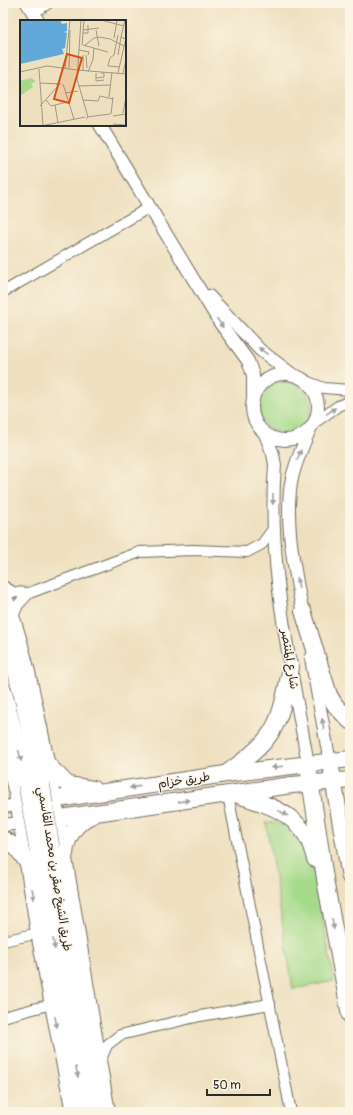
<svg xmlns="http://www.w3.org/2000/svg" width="353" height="1115" font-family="Pangolin,'Playpen Sans Arabic',sans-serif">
	<rect width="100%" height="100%" fill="#fcf5e5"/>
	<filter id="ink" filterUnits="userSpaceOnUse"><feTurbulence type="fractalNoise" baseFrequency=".025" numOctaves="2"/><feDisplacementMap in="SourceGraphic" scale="8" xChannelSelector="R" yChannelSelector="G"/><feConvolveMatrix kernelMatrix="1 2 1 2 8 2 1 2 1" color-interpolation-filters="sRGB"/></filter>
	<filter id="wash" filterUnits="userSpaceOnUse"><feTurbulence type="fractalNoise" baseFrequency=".012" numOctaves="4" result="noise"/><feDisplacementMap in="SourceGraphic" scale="16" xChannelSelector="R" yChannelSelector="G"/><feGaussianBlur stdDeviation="0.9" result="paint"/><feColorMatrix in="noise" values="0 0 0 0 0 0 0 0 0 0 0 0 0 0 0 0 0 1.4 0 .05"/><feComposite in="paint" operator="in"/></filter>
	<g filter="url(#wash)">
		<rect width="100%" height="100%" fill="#eee0bf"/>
		<g fill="#a4da8a" stroke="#68825a">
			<circle cx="285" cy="408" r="26"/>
			<path d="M266,822C294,825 299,828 311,854L334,981L293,989Z"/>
		</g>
	</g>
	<g filter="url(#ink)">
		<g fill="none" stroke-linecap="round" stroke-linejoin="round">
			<g stroke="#6f6a5f" stroke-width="12">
				<g id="minor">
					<path d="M33,13L49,3"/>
					<path d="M3,292L150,207"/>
					<path d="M303,380L324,388L350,390"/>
					<path d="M313,424L338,406L350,401"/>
					<path d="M3,586L13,592L29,593L140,552L193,550L247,552L262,544L273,529"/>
					<path d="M12,619L18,605L29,593"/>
					<path d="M228,795L291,1112"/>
					<path d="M3,941L39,933"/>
					<path d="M3,1017L52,1004"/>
					<path d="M100,1062L107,1045L120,1035L200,1016L270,1004"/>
				</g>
			</g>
			<g stroke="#6f6a5f" stroke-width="14">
				<g id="tertiary">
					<path d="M27,3L38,21"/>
					<path d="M100,125L220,323L248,361L253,375V399"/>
					<path d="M209,296L260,350L293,375"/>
					<circle cx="285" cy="407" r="33"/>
					<path d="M265,434L273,454L275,465C267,565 291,665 308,764"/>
					<path d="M304,620C296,575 283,522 292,478C296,461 303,445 310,429"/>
					<path d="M311,658L330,763"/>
					<path d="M3,807L19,805"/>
					<path d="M3,825L22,823"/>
				</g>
			</g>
			<g stroke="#6f6a5f" stroke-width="18">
				<g id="primary">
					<path d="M3,594C24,647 34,705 46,761C69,877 86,995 107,1112"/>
					<path d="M303,611L329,695L335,705L350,721"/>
					<path d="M3,740L17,793L39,933L74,1112"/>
					<path d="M47,764L68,785L93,789"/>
					<path d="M228,772C278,737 279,724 291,667"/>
					<path d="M309,773L326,885L350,1015"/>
					<path d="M332,773L350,877"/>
					<path d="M238,795C263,803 291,811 306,835C310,842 313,851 315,859"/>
					<path d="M44,801L226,774L350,759"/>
					<path d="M46,820L292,785L350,780"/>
					<path d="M3,839L16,847L27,862"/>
					<path d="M65,854C66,837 77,821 93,815"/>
				</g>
			</g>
			<g stroke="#6f6a5f" stroke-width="18">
				<g id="trunk">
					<path d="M3,629C21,678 30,731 41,782"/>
					<path d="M3,691L27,785"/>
					<path d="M51,848L97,1112"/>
					<path d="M38,850L60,981L84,1112"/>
				</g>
			</g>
			<use href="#minor" stroke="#fff" stroke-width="10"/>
			<use href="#tertiary" stroke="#fff" stroke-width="12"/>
			<use href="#primary" stroke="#fff" stroke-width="16"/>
			<use href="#trunk" stroke="#fff" stroke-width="17"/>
			<g stroke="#6f6a5f" stroke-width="18" stroke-linecap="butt">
				<g id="trunk-bridge">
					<path d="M41,782L51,848"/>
					<path d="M27,785L38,850"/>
				</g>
			</g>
			<use href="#trunk-bridge" stroke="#fff" stroke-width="17"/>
		</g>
		<defs><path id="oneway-solid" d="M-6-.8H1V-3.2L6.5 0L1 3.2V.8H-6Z"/></defs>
		<g fill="#a0a0a0">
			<use href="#oneway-solid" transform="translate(220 323) rotate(56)"/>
			<use href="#oneway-solid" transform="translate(263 351) rotate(-142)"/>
			<use href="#oneway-solid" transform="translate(331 411) rotate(-35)"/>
			<use href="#oneway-solid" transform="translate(299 455) rotate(-69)"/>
			<use href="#oneway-solid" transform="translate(273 499) rotate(91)"/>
			<use href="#oneway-solid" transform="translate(298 583) rotate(-99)"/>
			<use href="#oneway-solid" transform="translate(323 724) rotate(-100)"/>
			<use href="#oneway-solid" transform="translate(20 756) rotate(76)"/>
			<use href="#oneway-solid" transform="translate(277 767) rotate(173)"/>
			<use href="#oneway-solid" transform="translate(135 787) rotate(172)"/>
			<use href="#oneway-solid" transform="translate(184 801) rotate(-8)"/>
			<use href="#oneway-solid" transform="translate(283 813) rotate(29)"/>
			<use href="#oneway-solid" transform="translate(33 894) rotate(81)"/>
			<use href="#oneway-solid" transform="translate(333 924) rotate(80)"/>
			<use href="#oneway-solid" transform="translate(54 944) rotate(81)"/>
			<use href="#oneway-solid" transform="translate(56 1022) rotate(79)"/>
			<use href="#oneway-solid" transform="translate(77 1072) rotate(79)"/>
		</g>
	</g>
	<g text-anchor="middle" stroke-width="3" stroke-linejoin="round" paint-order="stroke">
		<g font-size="12" fill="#2b2b2b" stroke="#fcf5e5">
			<text transform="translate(290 659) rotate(81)" y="4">شارع المنتصر</text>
			<text transform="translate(184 780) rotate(-8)" y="4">طريق خزام</text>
			<text transform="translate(55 869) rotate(81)" y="4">طريق الشيخ صقر بن محمد القاسمي</text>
		</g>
	</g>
	<g transform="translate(20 20)">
		<rect width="106" height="106" fill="#eee0bf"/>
		<path d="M11,58L16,61L11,64L13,67L0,76V61Z" fill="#a4da8a"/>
		<path d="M0,0H40L42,4L47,3V11L44,12L47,13L45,28L42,29L44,34L0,44Z" fill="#61a9d8"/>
		<path fill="none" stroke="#a09884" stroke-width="1" d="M61,0L57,59L68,97L66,99M81,0L104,6M105,0L101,17L106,19M63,10L79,8M76,10L79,26M63,13H68V5M94,18L97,0M62,25L64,0M63,25L88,32M64,26L74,18L79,17L90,19L104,26M59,30L69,32L68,35M63,35V51M66,35L67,48M94,35L90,38L88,46L99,47M94,35L98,15M98,35L101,17M49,48L50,10M19,49L23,105M45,49L50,0M57,50L106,54M0,52L27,46L57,50M68,52L73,39L74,28M76,53V61L84,60M98,53L106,18M103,53L106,40M76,58L84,57V53H81M20,63L41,64M43,64L54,99M58,66L90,65M45,73L58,71M89,77L92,52M26,80L31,86L47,82M63,80L78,81L80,76L93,79M35,85L38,103M20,86L38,66L35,63M103,93L106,77M91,94L93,77M93,96L106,94M67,97L90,94M93,104L106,105M21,106L65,97"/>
		<path fill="#d5540f" fill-opacity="0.15" stroke="#d5540f" stroke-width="2" d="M47,34L62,38L49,83L34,79Z"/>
		<rect width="106" height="106" fill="none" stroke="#2b2b2b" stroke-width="2"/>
	</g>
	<rect width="353" height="1115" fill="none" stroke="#fcf5e5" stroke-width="16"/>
	<path d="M207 1089v6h63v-6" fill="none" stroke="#2b2b2b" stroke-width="2"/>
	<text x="213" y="1089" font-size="12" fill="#2b2b2b" stroke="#fcf5e5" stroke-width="3" paint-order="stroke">50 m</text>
</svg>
